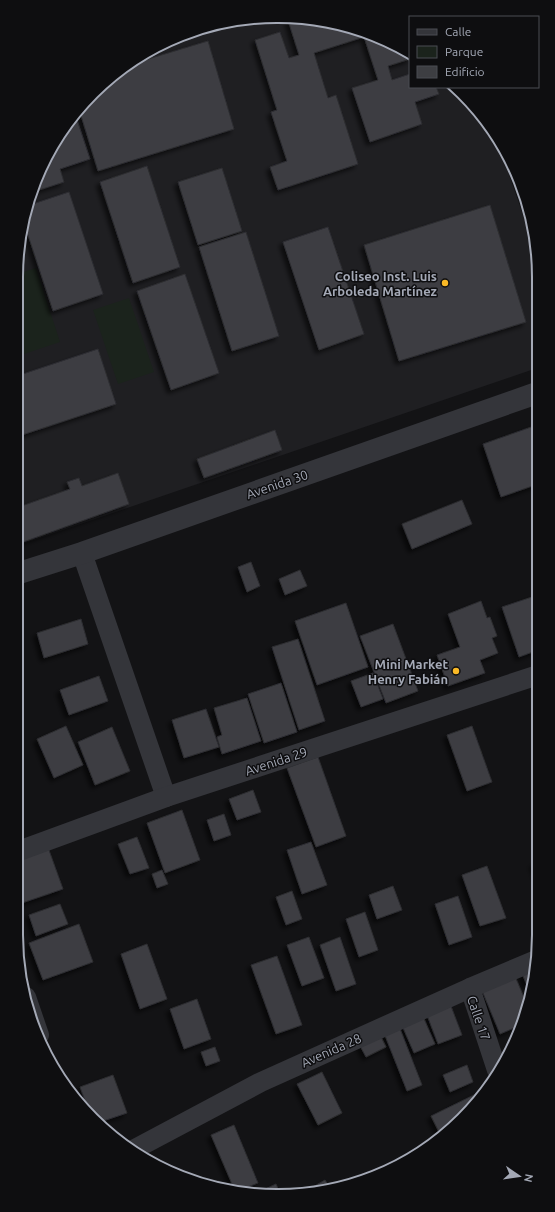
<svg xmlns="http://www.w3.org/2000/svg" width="555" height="1212" font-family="Ubuntu,sans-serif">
	<defs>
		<filter id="shadow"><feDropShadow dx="-3.5" dy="3.5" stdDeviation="2" flood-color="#0009"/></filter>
	</defs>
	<rect width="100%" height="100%" fill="#131315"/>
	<path fill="#1f1f22" d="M277,16L328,21L377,36L410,55V87H454L485,118L497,140L537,255V368L16,546V277L36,178L60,132L92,93L132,60L177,36L226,21Z"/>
	<g fill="#1b231c">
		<path d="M36,268L60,342L24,354L16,330V277L17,274Z"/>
		<path d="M129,298L154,372L118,384L93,310Z"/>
	</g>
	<g fill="#3d3e42" stroke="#2d2d31" filter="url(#shadow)">
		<path d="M287,17L328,21L377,36L410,55V59L388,66L392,80L410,74V87H436L439,94L415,102L422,124L370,142L352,88L378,80L364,37L314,53L328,98L336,95L358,164L278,190L270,167L287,161L271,112L277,110L255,40L280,32L289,58L299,55Z"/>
		<path d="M208,41L234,129L98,171L79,109L92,93L125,66Z"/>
		<path d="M75,114L90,159L60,169L64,182L33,192L36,178L60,132Z"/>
		<path d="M147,166L180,267L133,283L100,182Z"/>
		<path d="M222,168L242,231L198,245L178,182Z"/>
		<path d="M69,192L103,294L53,311L26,229L30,205Z"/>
		<path d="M490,205L526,322L399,361L364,245Z"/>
		<path d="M328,227L364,334L319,350L283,242Z"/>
		<path d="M246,232L279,336L232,351L199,247Z"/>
		<path d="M185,274L219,373L171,390L137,291Z"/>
		<path d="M98,349L116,404L16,437V353L23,374Z"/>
		<path d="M537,425L538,484L501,497L483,444Z"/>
		<path d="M275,430L282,450L204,478L197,459Z"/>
		<path d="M118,473L129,504L23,542L16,521V508L70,489L67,482L79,478L82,486Z"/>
		<path d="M462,500L472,524L412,549L402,524Z"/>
		<path d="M251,562L260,586L247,592L238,567Z"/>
		<path d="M300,570L307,586L285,595L279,579Z"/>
		<path d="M538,595V650L519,657L502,607Z"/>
		<path d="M481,601L487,618L490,617L497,636L492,638L498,653L480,660L485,673L448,686L437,655L460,647L448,614Z"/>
		<path d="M346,603L368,667L317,685L295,621Z"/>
		<path d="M81,619L88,644L44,658L37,633Z"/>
		<path d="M393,624L418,691L386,703L360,636Z"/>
		<path d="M298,639L325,721L299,730L272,647Z"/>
		<path d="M373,673L383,699L361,707L351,681Z"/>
		<path d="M99,676L108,701L69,715L60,690Z"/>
		<path d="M281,683L297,732L264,743L248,694Z"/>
		<path d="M247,698L261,741L222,754L217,737L222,735L214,708Z"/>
		<path d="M206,709L219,747L184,758L172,720Z"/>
		<path d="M66,726L83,765L54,778L37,739Z"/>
		<path d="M472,726L492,782L467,791L447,735Z"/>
		<path d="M112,727L130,771L95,785L78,742Z"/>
		<path d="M318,757L346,836L316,847L287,768Z"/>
		<path d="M253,790L261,812L237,820L229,799Z"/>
		<path d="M182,810L200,860L165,873L147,823Z"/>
		<path d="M224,814L231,835L214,841L207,820Z"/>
		<path d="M137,837L149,868L130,874L118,844Z"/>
		<path d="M46,842L63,889L19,904L16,895V853Z"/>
		<path d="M311,842L327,885L302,894L287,850Z"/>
		<path d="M539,862V880L533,864Z"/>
		<path d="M487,866L506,918L480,926L462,875Z"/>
		<path d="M162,870L168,884L157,888L152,874Z"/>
		<path d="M393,886L402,910L377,919L369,895Z"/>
		<path d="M292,891L302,919L286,925L276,897Z"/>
		<path d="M458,896L472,937L449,945L435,904Z"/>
		<path d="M60,904L68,924L36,936L29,915Z"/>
		<path d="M365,912L378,950L359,957L346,919Z"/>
		<path d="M79,924L93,962L43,980L29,943Z"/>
		<path d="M309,937L324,978L302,986L287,945Z"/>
		<path d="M340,937L356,984L336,991L320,945Z"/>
		<path d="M147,944L167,999L140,1009L121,954Z"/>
		<path d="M277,956L302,1025L276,1034L251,965Z"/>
		<path d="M533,966L528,988L521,971Z"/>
		<path d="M511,967L526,1002L521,1025L500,1034L478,981Z"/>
		<path d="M446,993L462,1035L438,1044L422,1002Z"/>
		<path d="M197,999L211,1039L184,1049L170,1009Z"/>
		<path d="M418,1005L435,1044L414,1053L397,1014Z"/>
		<path d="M395,1016L422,1085L407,1091L380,1023Z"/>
		<path d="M379,1033L386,1047L366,1057L358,1042Z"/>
		<path d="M215,1047L220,1061L206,1066L201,1052Z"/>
		<path d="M467,1065L473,1082L450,1092L443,1075Z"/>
		<path d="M322,1072L342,1113L318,1125L297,1084Z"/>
		<path d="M113,1075L127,1113L100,1122L90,1114L80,1087Z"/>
		<path d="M478,1093L480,1097L474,1107L440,1134L431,1116Z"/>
		<path d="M234,1125L258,1183L237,1191H235L211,1135Z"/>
		<path d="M325,1180L331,1190L306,1191Z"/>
		<path d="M219,1181L223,1190L211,1185Z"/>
		<path d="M276,1184L279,1191H261Z"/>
	</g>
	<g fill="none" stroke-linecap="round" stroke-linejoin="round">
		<g stroke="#34353a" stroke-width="20">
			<path d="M82,553L166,797"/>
			<path d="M16,852L166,797L538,675"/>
			<path d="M470,988L497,1070"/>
			<path d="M26,997L39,1035"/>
			<path d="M133,1150L261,1082L470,988L534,961"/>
		</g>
		<path stroke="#34353a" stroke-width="22" d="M16,574L82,553L537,393"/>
	</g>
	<g fill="#fab926" stroke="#0e0e10" stroke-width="1.5">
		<circle cx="445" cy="283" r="4"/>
		<circle cx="456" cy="671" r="4"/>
	</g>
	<g text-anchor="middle" stroke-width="3" stroke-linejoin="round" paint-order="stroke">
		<g font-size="13" font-weight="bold" fill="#a4a9b6" stroke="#0e0e10" text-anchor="end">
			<text x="437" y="281">Coliseo Inst. Luis<tspan x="437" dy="15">Arboleda Martínez</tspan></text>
			<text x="448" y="669">Mini Market<tspan x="448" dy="15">Henry Fabián</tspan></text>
		</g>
		<g font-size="13" fill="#a4a9b6" stroke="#0e0e10">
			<text transform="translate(277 484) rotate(-19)" y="5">Avenida 30</text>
			<text transform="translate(276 761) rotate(-18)" y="5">Avenida 29</text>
			<text transform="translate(479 1018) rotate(71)" y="5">Calle 17</text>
			<text transform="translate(331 1050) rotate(-24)" y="5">Avenida 28</text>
		</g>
	</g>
	<path d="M0 0H555V1212H0ZM277 23H278A254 254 0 0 1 532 277V935A254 254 0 0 1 278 1189H277A254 254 0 0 1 23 935V277A254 254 0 0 1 277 23Z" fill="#0e0e10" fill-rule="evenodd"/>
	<path fill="none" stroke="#a4a9b6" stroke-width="2" d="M277 23H278A254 254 0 0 1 532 277V935A254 254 0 0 1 278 1189H277A254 254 0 0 1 23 935V277A254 254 0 0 1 277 23Z"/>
	<rect x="409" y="16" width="130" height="72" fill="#0e0e10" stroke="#4a4c52"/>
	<rect x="417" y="29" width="20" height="6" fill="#34353a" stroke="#4a4c52"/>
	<text x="445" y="36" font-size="12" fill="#a4a9b6">Calle</text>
	<rect x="417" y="46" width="20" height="12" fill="#1b231c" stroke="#4a4c52"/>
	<text x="445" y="56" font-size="12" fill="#a4a9b6">Parque</text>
	<rect x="417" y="66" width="20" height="12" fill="#3d3e42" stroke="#4a4c52"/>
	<text x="445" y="76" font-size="12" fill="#a4a9b6">Edificio</text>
	<g transform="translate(519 1176) rotate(103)" stroke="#0e0e10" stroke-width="3" paint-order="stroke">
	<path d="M0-3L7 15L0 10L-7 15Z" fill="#a4a9b6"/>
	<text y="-6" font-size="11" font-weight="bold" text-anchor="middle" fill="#a4a9b6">N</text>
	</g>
</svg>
